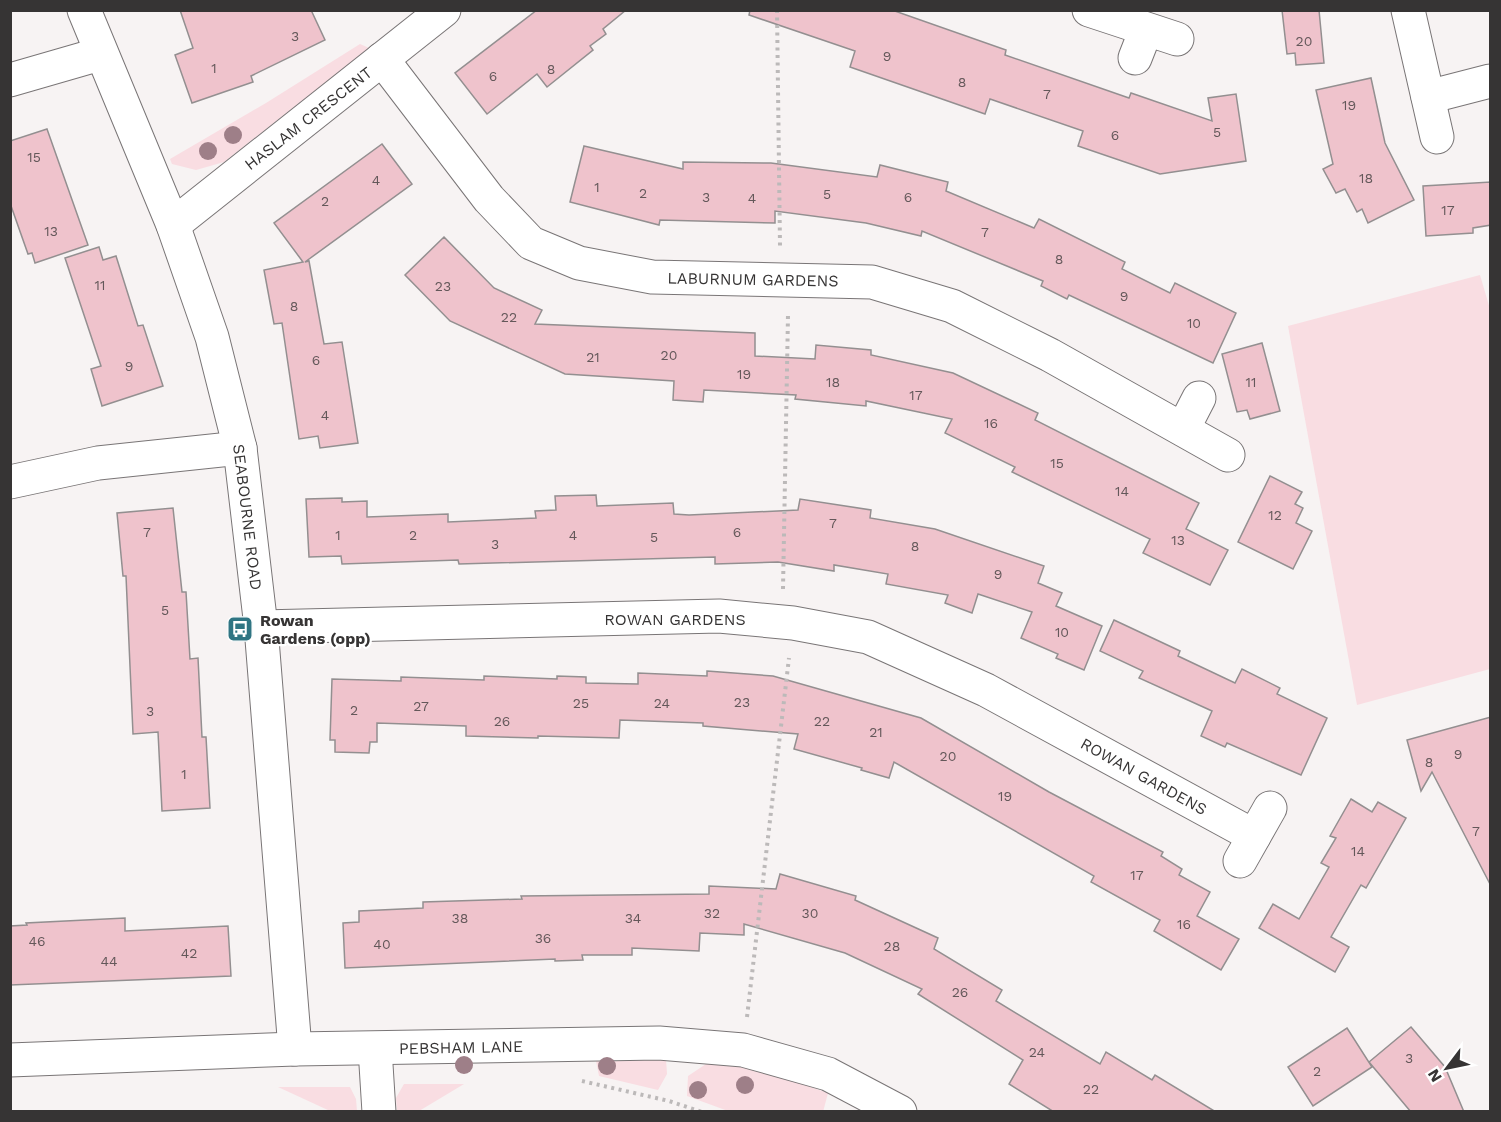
<svg xmlns="http://www.w3.org/2000/svg" width="1501" height="1122" font-family="'Work Sans',sans-serif">
	<rect width="100%" height="100%" fill="#f7f3f3"/>
	<g fill="#f9dde2">
		<path d="M360,44L369,48L224,162L196,170L172,164L170,159L266,103Z"/>
		<path d="M1480,275L1490,309V669L1357,705L1288,326Z"/>
		<path d="M595,1056L666,1059L667,1074L658,1090L599,1076Z"/>
		<path d="M712,1060L762,1070L828,1093L823,1112L728,1111L687,1096L688,1076Z"/>
		<path d="M404,1084H464L419,1111H397L396,1098Z"/>
		<path d="M278,1087H350L356,1099L357,1111H330Z"/>
	</g>
	<g fill="#efc3cc" stroke="#938f90" stroke-width="1.5">
		<path d="M180,10H311L325,40L251,76L253,82L192,103L175,55L193,48Z"/>
		<path d="M537,10H626L603,29L606,34L590,46L593,50L547,87L537,74L487,114L455,73Z"/>
		<path d="M750,10H892L1006,50L1005,55L1129,98L1131,93L1212,121L1208,98L1236,94L1246,161L1160,174L1078,146L1083,131L990,99L985,114L850,67L855,51L749,15Z"/>
		<path d="M1282,10H1319L1324,63L1296,65L1295,53L1287,54Z"/>
		<path d="M1371,78L1385,143L1414,200L1368,223L1362,209L1357,212L1345,189L1336,193L1323,169L1333,164L1316,90Z"/>
		<path d="M47,129L88,245L35,263L32,253L28,254L10,203V141Z"/>
		<path d="M382,144L412,184L305,262L309,261L324,344L342,342L358,443L320,448L318,436L299,439L282,323L274,324L264,270L303,262L274,223Z"/>
		<path d="M584,146L683,169V162L771,163L877,177L880,165L948,182L946,191L1034,228L1039,219L1125,262L1122,269L1170,293L1175,283L1236,313L1213,363L1069,295L1067,299L1041,286L1043,281L922,231L921,236L866,223L775,211V223L660,220L659,225L570,202Z"/>
		<path d="M1491,182V225L1473,228V233L1426,236L1423,186Z"/>
		<path d="M444,237L494,288L542,310L535,324L755,333V356L815,359L816,345L871,350V355L953,373L1038,413L1035,420L1199,503L1186,529L1228,550L1210,585L1143,553L1150,539L1012,472L1015,467L945,433L952,419L866,401V406L795,399L796,395L704,390L703,402L673,400L674,381L565,374L450,321L405,275Z"/>
		<path d="M99,247L103,260L116,256L138,326L143,325L163,386L102,406L91,369L101,366L65,258Z"/>
		<path d="M1262,343L1280,411L1250,419L1247,410L1237,412L1222,354Z"/>
		<path d="M1270,476L1302,492L1295,504L1303,508L1296,523L1312,531L1293,569L1238,542Z"/>
		<path d="M596,495L597,506L673,503L674,514L689,515L798,510L800,499L871,510L870,518L935,529L1044,566L1038,583L1062,593L1056,606L1102,626L1084,670L1056,658L1058,654L1021,638L1032,612L978,594L972,613L945,603L948,595L886,584L888,574L834,565V571L778,562L715,564V557L459,564L458,560L342,564L341,556L309,557L306,499L342,498V502L367,501V517L448,514V522L536,518L535,511L556,510L555,496Z"/>
		<path d="M173,508L182,592H186L190,659L198,658L202,737H206L210,808L162,811L158,732L133,734L126,576H123L117,513Z"/>
		<path d="M1114,620L1180,651L1178,656L1235,683L1242,669L1280,688L1277,694L1327,718L1301,775L1227,743L1225,747L1201,736L1212,711L1139,678L1143,671L1100,651Z"/>
		<path d="M707,671L773,676L921,718L1049,792L1163,852L1161,856L1182,869L1179,875L1210,892L1197,916L1239,939L1221,970L1154,931L1160,920L1091,882L1094,876L894,762L889,778L861,770L862,768L794,749L798,734L703,726V723L620,720L619,738L538,736V738L466,736V726L377,723V742H370L369,753L335,752V740H330L332,679L401,681V677L484,680V676L557,679V676L586,677V683L638,684V673L707,676Z"/>
		<path d="M1491,717V886L1432,772L1421,791L1407,740Z"/>
		<path d="M1351,799L1372,812L1378,802L1406,818L1366,888L1361,885L1331,937L1349,947L1335,972L1259,928L1273,904L1299,919L1329,867L1321,863L1336,838L1330,836Z"/>
		<path d="M780,874L856,896L855,900L938,938L934,949L1002,990L996,1001L1100,1064L1106,1052L1152,1080L1155,1075L1216,1112H1054L1009,1084L1023,1060L918,994L922,989L845,953L744,924V935L700,933L699,951L632,948V955H582L583,960L555,961V959L345,968L343,923L359,922V911L423,908V902L522,899L521,896L709,894V886L776,889Z"/>
		<path d="M125,918V931L228,926L231,976L10,985V926L27,925L26,923Z"/>
		<path d="M1411,1027L1445,1067L1464,1112H1411L1369,1062Z"/>
		<path d="M1347,1028L1372,1067L1313,1106L1288,1067Z"/>
	</g>
	<g fill="none" stroke-linecap="round" stroke-linejoin="round">
		<g stroke="#797576" stroke-width="35">
			<g id="minor">
				<path d="M84,10L173,225L212,337L240,448L261,627L295,1049"/>
				<path d="M1089,10L1177,39"/>
				<path d="M1408,10L1437,137"/>
				<path d="M1135,58L1146,30"/>
				<path d="M382,59L489,199L531,243L579,263L652,277L872,282L952,306L1050,355L1228,455"/>
				<path d="M10,80L100,54"/>
				<path d="M1428,97L1490,81"/>
				<path d="M173,225L444,10"/>
				<path d="M1183,429L1199,398"/>
				<path d="M10,482L98,463L240,448"/>
				<path d="M261,627L719,616L793,623L868,637L986,690L1254,836"/>
				<path d="M1240,861L1270,808"/>
				<path d="M375,1049L379,1112"/>
				<path d="M10,1060L295,1049L659,1043L743,1050L828,1074L900,1112"/>
			</g>
		</g>
		<g stroke="#bcb9b9" stroke-width="4" stroke-dasharray="3 4.5" stroke-linecap="butt">
			<path d="M777,10L780,246"/>
			<path d="M783,589L788,315"/>
			<path d="M747,1017L789,658"/>
			<path d="M582,1081L669,1101L702,1112"/>
		</g>
		<use href="#minor" stroke="#fff" stroke-width="33"/>
	</g>
	<g fill="#9e7f88">
		<circle cx="233" cy="135" r="9"/>
		<circle cx="208" cy="151" r="9"/>
		<circle cx="464" cy="1065" r="9"/>
		<circle cx="607" cy="1066" r="9"/>
		<circle cx="745" cy="1085" r="9"/>
		<circle cx="698" cy="1090" r="9"/>
	</g>
	<defs>
		<g id="bus-square" transform="scale(1.35)"><rect x="-9" y="-9" width="18" height="18" rx="4" fill="#307583" stroke="#fff"/><path d="M-5-6H5V4H4V6H2V4H-2V6H-4V4H-5ZM-3.5-4V0h7V-4ZM-3.5 1.2v1.5H-2V1.2ZM2 1.2v1.5H3.5V1.2Z" fill="#fff"/></g>
	</defs>
	<g fill-rule="evenodd">
		<use href="#bus-square" x="240" y="629"/>
	</g>
	<g text-anchor="middle" stroke-width="4.5" stroke-linejoin="round" paint-order="stroke">
		<g font-size="14" fill="#64585a">
			<text x="295" y="41">3</text>
			<text x="1304" y="46">20</text>
			<text x="887" y="61">9</text>
			<text x="214" y="73">1</text>
			<text x="551" y="74">8</text>
			<text x="493" y="81">6</text>
			<text x="962" y="87">8</text>
			<text x="1047" y="99">7</text>
			<text x="1349" y="110">19</text>
			<text x="1217" y="137">5</text>
			<text x="1115" y="140">6</text>
			<text x="34" y="162">15</text>
			<text x="1366" y="183">18</text>
			<text x="376" y="185">4</text>
			<text x="597" y="192">1</text>
			<text x="643" y="198">2</text>
			<text x="827" y="199">5</text>
			<text x="706" y="202">3</text>
			<text x="908" y="202">6</text>
			<text x="752" y="203">4</text>
			<text x="325" y="206">2</text>
			<text x="1448" y="215">17</text>
			<text x="51" y="236">13</text>
			<text x="985" y="237">7</text>
			<text x="1059" y="264">8</text>
			<text x="100" y="290">11</text>
			<text x="443" y="291">23</text>
			<text x="1124" y="301">9</text>
			<text x="294" y="311">8</text>
			<text x="509" y="322">22</text>
			<text x="1194" y="328">10</text>
			<text x="669" y="360">20</text>
			<text x="593" y="362">21</text>
			<text x="316" y="365">6</text>
			<text x="129" y="371">9</text>
			<text x="744" y="379">19</text>
			<text x="833" y="387">18</text>
			<text x="1251" y="387">11</text>
			<text x="916" y="400">17</text>
			<text x="325" y="420">4</text>
			<text x="991" y="428">16</text>
			<text x="1057" y="468">15</text>
			<text x="1122" y="496">14</text>
			<text x="1275" y="520">12</text>
			<text x="833" y="528">7</text>
			<text x="147" y="537">7</text>
			<text x="737" y="537">6</text>
			<text x="338" y="540">1</text>
			<text x="413" y="540">2</text>
			<text x="573" y="540">4</text>
			<text x="654" y="542">5</text>
			<text x="1178" y="545">13</text>
			<text x="495" y="549">3</text>
			<text x="915" y="551">8</text>
			<text x="998" y="579">9</text>
			<text x="165" y="615">5</text>
			<text x="1062" y="637">10</text>
			<text x="742" y="707">23</text>
			<text x="581" y="708">25</text>
			<text x="662" y="708">24</text>
			<text x="421" y="711">27</text>
			<text x="354" y="715">2</text>
			<text x="150" y="716">3</text>
			<text x="502" y="726">26</text>
			<text x="822" y="726">22</text>
			<text x="876" y="737">21</text>
			<text x="1458" y="759">9</text>
			<text x="948" y="761">20</text>
			<text x="1429" y="767">8</text>
			<text x="184" y="779">1</text>
			<text x="1005" y="801">19</text>
			<text x="1476" y="836">7</text>
			<text x="1358" y="856">14</text>
			<text x="1137" y="880">17</text>
			<text x="712" y="918">32</text>
			<text x="810" y="918">30</text>
			<text x="460" y="923">38</text>
			<text x="633" y="923">34</text>
			<text x="1184" y="929">16</text>
			<text x="543" y="943">36</text>
			<text x="37" y="946">46</text>
			<text x="382" y="949">40</text>
			<text x="892" y="951">28</text>
			<text x="189" y="958">42</text>
			<text x="109" y="966">44</text>
			<text x="960" y="997">26</text>
			<text x="1037" y="1057">24</text>
			<text x="1409" y="1063">3</text>
			<text x="1317" y="1076">2</text>
			<text x="1091" y="1094">22</text>
		</g>
		<g font-size="16" fill="#363434" stroke="#fff">
			<text transform="translate(308 118) rotate(-38)" y="6">HASLAM CRESCENT</text>
			<text transform="translate(753 279) rotate(1)" y="6">LABURNUM GARDENS</text>
			<text transform="translate(248 517) rotate(83)" y="6">SEABOURNE ROAD</text>
			<text x="675" y="625">ROWAN GARDENS</text>
			<text transform="translate(1144 776) rotate(29)" y="6">ROWAN GARDENS</text>
			<text transform="translate(461 1047) rotate(-1)" y="6">PEBSHAM LANE</text>
		</g>
		<g font-size="16" font-weight="bold" fill="#363434" stroke="#fff" text-anchor="start">
			<text x="260" y="626">Rowan<tspan x="260" dy="18">Gardens (opp)</tspan></text>
		</g>
	</g>
	<rect width="1501" height="1122" fill="none" stroke="#363434" stroke-width="24"/>
	<g transform="translate(1447 1068) rotate(238)" stroke="#ffffff" stroke-width="4.5" paint-order="stroke">
	<path d="M0-4.5L10 22L0 15L-10 22Z" fill="#363434"/>
	<text y="-9" font-size="16" font-weight="bold" text-anchor="middle" fill="#363434">N</text>
	</g>
</svg>
